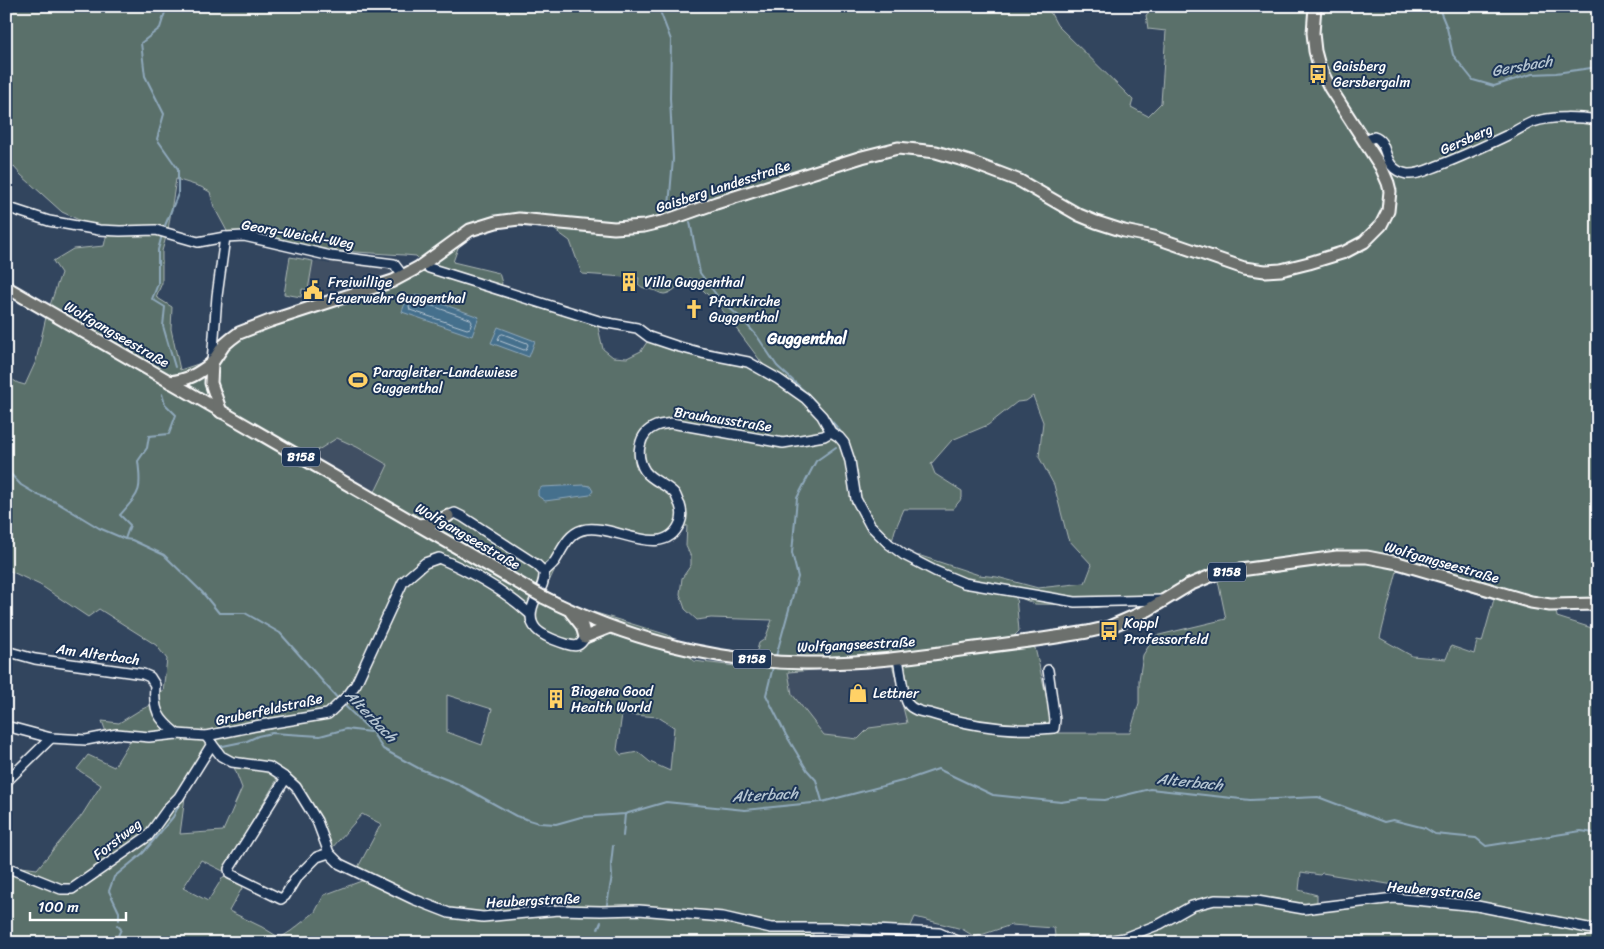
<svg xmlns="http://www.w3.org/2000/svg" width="1604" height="949" font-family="Sriracha,sans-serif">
	<rect width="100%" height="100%" fill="#32455e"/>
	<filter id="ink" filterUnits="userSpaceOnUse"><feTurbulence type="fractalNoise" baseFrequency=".02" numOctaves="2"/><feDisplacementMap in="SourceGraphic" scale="10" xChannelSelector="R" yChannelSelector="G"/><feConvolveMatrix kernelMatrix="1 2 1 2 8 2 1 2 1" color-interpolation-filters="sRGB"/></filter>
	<g filter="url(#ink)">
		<g fill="#415063">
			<path d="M290,257L330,264L331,259L392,268L396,272L393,276L349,292L346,285L325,292L324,290L322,292L302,289L301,297L284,294Z"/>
			<path d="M337,438L357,447L388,465L376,490L364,500L328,480L311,454Z"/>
			<path d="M892,664L907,723L869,728L858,739L824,735L792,694L788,671Z"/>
		</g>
		<g fill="#5a6f6b" stroke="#acb7b5" fill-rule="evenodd">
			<path d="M6,6H1047L1057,25L1133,100L1131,107L1148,116L1161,103L1166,31L1148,29L1146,15L1157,6H1598V609L1556,611L1557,617L1598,630V943H1056L1054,928L1011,925L975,937L962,929L915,917L910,928L814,925L812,943H6V865L37,869L82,815L101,785L77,769L88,755L114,767L136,731L106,732L102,721L119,723L140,710L158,702V691H163L167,659L156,645L99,609L88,617L40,585L6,569V376L18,383L25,385L36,361L46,317L61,273L53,261L73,249L104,246L107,233L62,212L21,175L6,158ZM176,179L201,187L210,192L214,207L228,233L315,254L319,248L324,250L404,255L416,256L421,261L393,276L237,331L201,363L180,370L171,329L172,307L156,297L162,283V251L168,230ZM540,219L570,241L582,274L639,278L638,284C643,289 646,288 652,290C656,290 660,294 664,294C673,294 681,281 691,278L720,307L768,371L649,339L641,351L627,358L613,357L603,349L597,323L498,290L502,283L499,273L453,262L465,228ZM1033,396L1043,422L1039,457L1054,485L1068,539L1092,565L1085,583L1038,588L997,577L979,575L921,556H909L891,545L895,530L904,509H953L962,498V491L935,474L931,464L952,440L988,425L1017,402L1026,401ZM337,438L357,447L388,465L376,490L364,500L328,480L312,454ZM687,525L686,546L691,557V565L682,578L680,594L685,609L697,620L711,618L772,620L765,639L759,643L752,668L694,661L678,642L668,635L580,608L545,590L554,571L573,539L592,533L644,544L669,541ZM1213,567L1217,576L1226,619L1155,636L1143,655L1139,680V703L1130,733H1055L1035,648L1011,639L1019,631L1016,596L1035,604L1090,605L1091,608L1147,601ZM1398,567L1494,599L1482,642L1477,641L1474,654L1451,646L1446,659L1412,656L1380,638ZM892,664L907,723L869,728L858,739L824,735L792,694L788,672ZM447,695L492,709L482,745L447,732ZM622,714L658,717L674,727L670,771L650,762L638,752L621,755L617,750ZM207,746L233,757L234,767L242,788L223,831L180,834L185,797L183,785ZM282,771C305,779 322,826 332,848L362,814L381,824L356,871L364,880L324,895L315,912L291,931L280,938L262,927L229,911L245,883L230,875L223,877L208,901L183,888L201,860L223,871ZM1301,872L1320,875L1322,873L1394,885L1399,896L1317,905V895L1299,890Z"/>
			<path d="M290,257L313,261L308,290L302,289L301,297L284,294Z"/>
		</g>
		<g fill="#456f8d" stroke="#8fa9bb">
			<path d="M418,295L479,317L472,336L402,312C404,304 408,296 418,295Z"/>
			<path d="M498,327L535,341L529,357L491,343Z"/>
			<path d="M584,485L590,486L593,491L590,495L545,501L538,496V490L542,487Z"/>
		</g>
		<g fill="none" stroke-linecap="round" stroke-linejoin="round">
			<g stroke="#b5c5d1" stroke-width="1">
				<path d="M414,301H418L470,319L472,322L470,328L467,329L410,310L409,306Z"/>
				<path d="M503,334L527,343L528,345L526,349L524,350L500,341L498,339L500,335Z"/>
			</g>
			<g stroke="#8fa9bb" stroke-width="2">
				<path d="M658,6L671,40L670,98L673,159L669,206L679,209"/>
				<path d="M1438,6L1447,28L1453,55L1473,80L1494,86L1532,74L1556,73L1598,67"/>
				<path d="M690,222L700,273L721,301L740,317L757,336L777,366L811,397L840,431"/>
				<path d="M164,228L178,194V169L157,139L164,114L145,76L141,43L160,28L167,6"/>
				<path d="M162,235L158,250V284L152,299L165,307L163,326L175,367"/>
				<path d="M6,469L21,485L36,494L56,502L99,528L125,539L132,540L164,555L202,592L219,613H245L280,633L339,700"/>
				<path d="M125,539L130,525L120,515C140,492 142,492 138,461L147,448L149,436L169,434L176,415L165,404L162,394"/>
				<path d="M776,656L798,577L792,553L797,498L816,461L836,447"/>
				<path d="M773,667L766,695L786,735L807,770L816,780L822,801"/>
				<path d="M342,703L372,732L383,749L420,769L458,784L516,816L539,823L556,824L581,817L625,814L666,802L745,810L822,802L906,780L938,769L993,795L1061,802L1081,799L1105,800L1150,789L1250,800L1318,797L1384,822L1393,820L1425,828L1435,834L1476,838L1486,846L1581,831L1594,833L1598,836"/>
				<path d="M218,747L247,741L258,736L272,733L320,736L346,729L370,732"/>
				<path d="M623,836L625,814"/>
				<path d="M607,904L612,876L611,864L613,846"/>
				<path d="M119,920V912L109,891L114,877L143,853L173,817L181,801"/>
				<path d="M598,929L601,922"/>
				<path d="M115,943L121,929L117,925"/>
			</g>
			<g stroke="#fff" stroke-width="12">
				<g id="minor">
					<path d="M1365,141L1374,137C1390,141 1380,169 1407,174C1419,175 1429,169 1440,165C1463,156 1487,145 1510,134C1517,130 1525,125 1533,122C1551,116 1579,117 1598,120"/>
					<path d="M6,207L49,221L99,230L120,231L156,230L198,242L225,237L244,236L331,256L394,264L403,276"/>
					<path d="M425,263L429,268L442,272L602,322L637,328L649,337L676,346L702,353L748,362L778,379L805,398L822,416L831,432L824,436L783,443L671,423C667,424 661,424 656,426C638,433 635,456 645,471C652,481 668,485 675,494C677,497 678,502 680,505C682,511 683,516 680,523C663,563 611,521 582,530C568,534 562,550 555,561C552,565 548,568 544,572"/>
					<path d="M212,363L217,296L225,237"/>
					<path d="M831,432L839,437L844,443L850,461L856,499L870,525L889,544L904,555L935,571L964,583L1075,602L1164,600"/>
					<path d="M448,516L455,513L463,517L537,565L544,572C545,582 540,590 536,598C521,628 542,636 566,644C576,647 580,647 585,637"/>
					<path d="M6,651L35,659L143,674L150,677L155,685C153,710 158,719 177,734"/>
					<path d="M898,659C900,668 903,697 908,704C913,711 924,712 932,714C971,726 1013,732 1054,728L1055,720L1048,670"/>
					<path d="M6,726L51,738L86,740L117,734L149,737L177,734L206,736L255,726L328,714L349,694L356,684L403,582L425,563L439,558C469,571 505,591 530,614"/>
					<path d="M206,736L221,756L232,762L269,767L286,778L296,787L317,821L329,853L340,864L413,899L449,913L483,917L559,910L601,911L639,910L723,917L771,928H830L939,933L962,943"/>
					<path d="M286,778L229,869L230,874L281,899L285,896L296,878L317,857L329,853"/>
					<path d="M6,782L51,738"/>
					<path d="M6,867L61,889H72L148,836L169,807L179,797L212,744"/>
					<path d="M1095,943L1124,938L1160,924L1192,906L1215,900L1257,901L1304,909L1394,898L1477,906L1598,930"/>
				</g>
			</g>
			<g stroke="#fff" stroke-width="15">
				<g id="major">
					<path d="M6,287L529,589"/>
					<path d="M170,382C188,380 198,374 212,363"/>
					<path d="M221,412L211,383L212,363L224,345L231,339L239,333L270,321L393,281L419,267L470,230L496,222L519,219L614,228L644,226L665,221L716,203L862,157L898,148L936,152L970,162L1020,181L1079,215L1096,222L1124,231L1154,237L1244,268L1265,271L1281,270L1309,263L1345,252L1364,242L1381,225L1388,211L1390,191L1388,183L1381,167L1330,88L1319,66L1315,51L1313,33L1315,6"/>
					<path d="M419,525L433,523L448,516"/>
					<path d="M543,597C623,638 714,662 805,663C860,664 913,657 967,649C1007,644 1047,639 1087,632L1109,627L1123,621L1148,610L1189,585L1218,573L1337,557H1367L1398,563L1531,602L1550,605L1598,604"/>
					<path d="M571,612L582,626L585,637L610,627"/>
				</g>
			</g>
			<use href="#minor" stroke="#1d3557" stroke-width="9"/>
			<use href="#major" stroke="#6c706d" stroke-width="11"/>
			<g stroke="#fff" stroke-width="15" stroke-linecap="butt">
				<path id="major-bridge" d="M529,589L543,597"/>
			</g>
			<use href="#major-bridge" stroke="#6c706d" stroke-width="11"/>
		</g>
	</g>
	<defs>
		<g id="bus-bare" transform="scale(1.5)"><path d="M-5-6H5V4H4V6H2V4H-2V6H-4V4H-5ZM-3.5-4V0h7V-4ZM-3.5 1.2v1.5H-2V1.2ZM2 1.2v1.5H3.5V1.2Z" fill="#ffd166" stroke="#1d3557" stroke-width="2.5" paint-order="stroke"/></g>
		<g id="building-bare" transform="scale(1.5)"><path d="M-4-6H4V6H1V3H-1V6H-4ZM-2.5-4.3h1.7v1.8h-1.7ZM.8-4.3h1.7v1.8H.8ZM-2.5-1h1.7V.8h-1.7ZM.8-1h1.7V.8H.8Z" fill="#ffd166" stroke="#1d3557" stroke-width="2.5" paint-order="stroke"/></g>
		<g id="civic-bare" transform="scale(1.5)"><path d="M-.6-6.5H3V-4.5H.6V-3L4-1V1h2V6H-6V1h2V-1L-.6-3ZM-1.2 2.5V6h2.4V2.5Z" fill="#ffd166" stroke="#1d3557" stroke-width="2.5" paint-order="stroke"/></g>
		<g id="church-bare" transform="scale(1.5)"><path d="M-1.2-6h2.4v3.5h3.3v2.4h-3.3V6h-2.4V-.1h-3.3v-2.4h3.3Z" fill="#ffd166" stroke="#1d3557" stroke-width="2.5" paint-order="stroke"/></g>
		<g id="stadium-bare" transform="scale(1.5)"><path d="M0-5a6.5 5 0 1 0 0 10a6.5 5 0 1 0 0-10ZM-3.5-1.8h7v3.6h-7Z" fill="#ffd166" stroke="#1d3557" stroke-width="2.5" paint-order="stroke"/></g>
		<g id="shop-bare" transform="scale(1.5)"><path d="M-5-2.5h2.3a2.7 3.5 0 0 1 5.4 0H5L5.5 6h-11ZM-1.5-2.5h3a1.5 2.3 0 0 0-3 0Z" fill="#ffd166" stroke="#1d3557" stroke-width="2.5" paint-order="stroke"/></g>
	</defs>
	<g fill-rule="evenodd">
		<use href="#bus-bare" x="1318" y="74"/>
		<use href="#building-bare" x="629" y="282"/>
		<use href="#civic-bare" x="313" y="290"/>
		<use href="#church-bare" x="694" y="309"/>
		<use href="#stadium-bare" x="358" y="380"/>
		<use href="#bus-bare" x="1109" y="631"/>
		<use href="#shop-bare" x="858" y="693"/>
		<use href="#building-bare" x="556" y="699"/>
	</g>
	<g text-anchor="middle" stroke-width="4" stroke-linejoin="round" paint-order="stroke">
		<g fill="#1d3557" stroke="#bbc2cd" stroke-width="1">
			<rect x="282" y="447.5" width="38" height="19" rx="4"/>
			<rect x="1208" y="562.5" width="38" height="19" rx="4"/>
			<rect x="733" y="649.5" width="38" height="19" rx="4"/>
		</g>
		<g font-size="12" font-weight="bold" fill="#fff">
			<text x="301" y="461">B158</text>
			<text x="1227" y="576">B158</text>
			<text x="752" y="663">B158</text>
		</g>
		<g font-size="14" fill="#fff" stroke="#1d3557" text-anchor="start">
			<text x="1333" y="71">Gaisberg<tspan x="1333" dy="16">Gersbergalm</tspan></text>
			<text x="328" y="287">Freiwillige<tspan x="328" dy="16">Feuerwehr Guggenthal</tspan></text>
			<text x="644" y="287">Villa Guggenthal</text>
			<text x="709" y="306">Pfarrkirche<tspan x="709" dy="16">Guggenthal</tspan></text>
			<text x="373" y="377">Paragleiter-Landewiese<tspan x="373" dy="16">Guggenthal</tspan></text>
			<text x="1124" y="628">Koppl<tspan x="1124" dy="16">Professorfeld</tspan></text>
			<text x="571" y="696">Biogena Good<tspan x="571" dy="16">Health World</tspan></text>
			<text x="873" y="698">Lettner</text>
		</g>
		<g font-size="14" fill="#fff" stroke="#1d3557">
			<text transform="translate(1466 139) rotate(-24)" y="5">Gersberg</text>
			<text transform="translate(723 186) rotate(-18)" y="5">Gaisberg Landesstraße</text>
			<text transform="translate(298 234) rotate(10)" y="5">Georg-Weickl-Weg</text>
			<text transform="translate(117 334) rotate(30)" y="5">Wolfgangseestraße</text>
			<text transform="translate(723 419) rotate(9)" y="5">Brauhausstraße</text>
			<text transform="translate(468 536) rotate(30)" y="5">Wolfgangseestraße</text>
			<text transform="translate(1442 562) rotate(16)" y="5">Wolfgangseestraße</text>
			<text transform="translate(856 644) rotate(-3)" y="5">Wolfgangseestraße</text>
			<text transform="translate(98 654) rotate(8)" y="5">Am Alterbach</text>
			<text transform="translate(269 709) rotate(-12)" y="5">Gruberfeldstraße</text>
			<text transform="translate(117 839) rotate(-38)" y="5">Forstweg</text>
			<text transform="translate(1434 890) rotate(5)" y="5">Heubergstraße</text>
			<text transform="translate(533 900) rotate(-3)" y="5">Heubergstraße</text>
		</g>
		<g font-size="15" font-style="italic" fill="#b5c5d1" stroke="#1d3557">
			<text transform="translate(1522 66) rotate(-10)" y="5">Gersbach</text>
			<text transform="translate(371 716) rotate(46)" y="5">Alterbach</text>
			<text transform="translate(1190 782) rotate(6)" y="5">Alterbach</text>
			<text transform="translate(765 795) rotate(-3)" y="5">Alterbach</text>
		</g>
		<g font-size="16" font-weight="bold" fill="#fff" stroke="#1d3557">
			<text x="807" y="344">Guggenthal</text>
		</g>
	</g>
	<rect width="1604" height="949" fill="none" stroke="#1d3557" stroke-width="25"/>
	<rect x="12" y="12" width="1579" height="924" fill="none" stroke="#fff" stroke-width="2" filter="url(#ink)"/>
	<path d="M30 912v8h96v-8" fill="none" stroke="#ffffff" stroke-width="2.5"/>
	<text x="38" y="912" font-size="15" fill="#ffffff" stroke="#1d3557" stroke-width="4" paint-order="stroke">100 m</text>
</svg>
